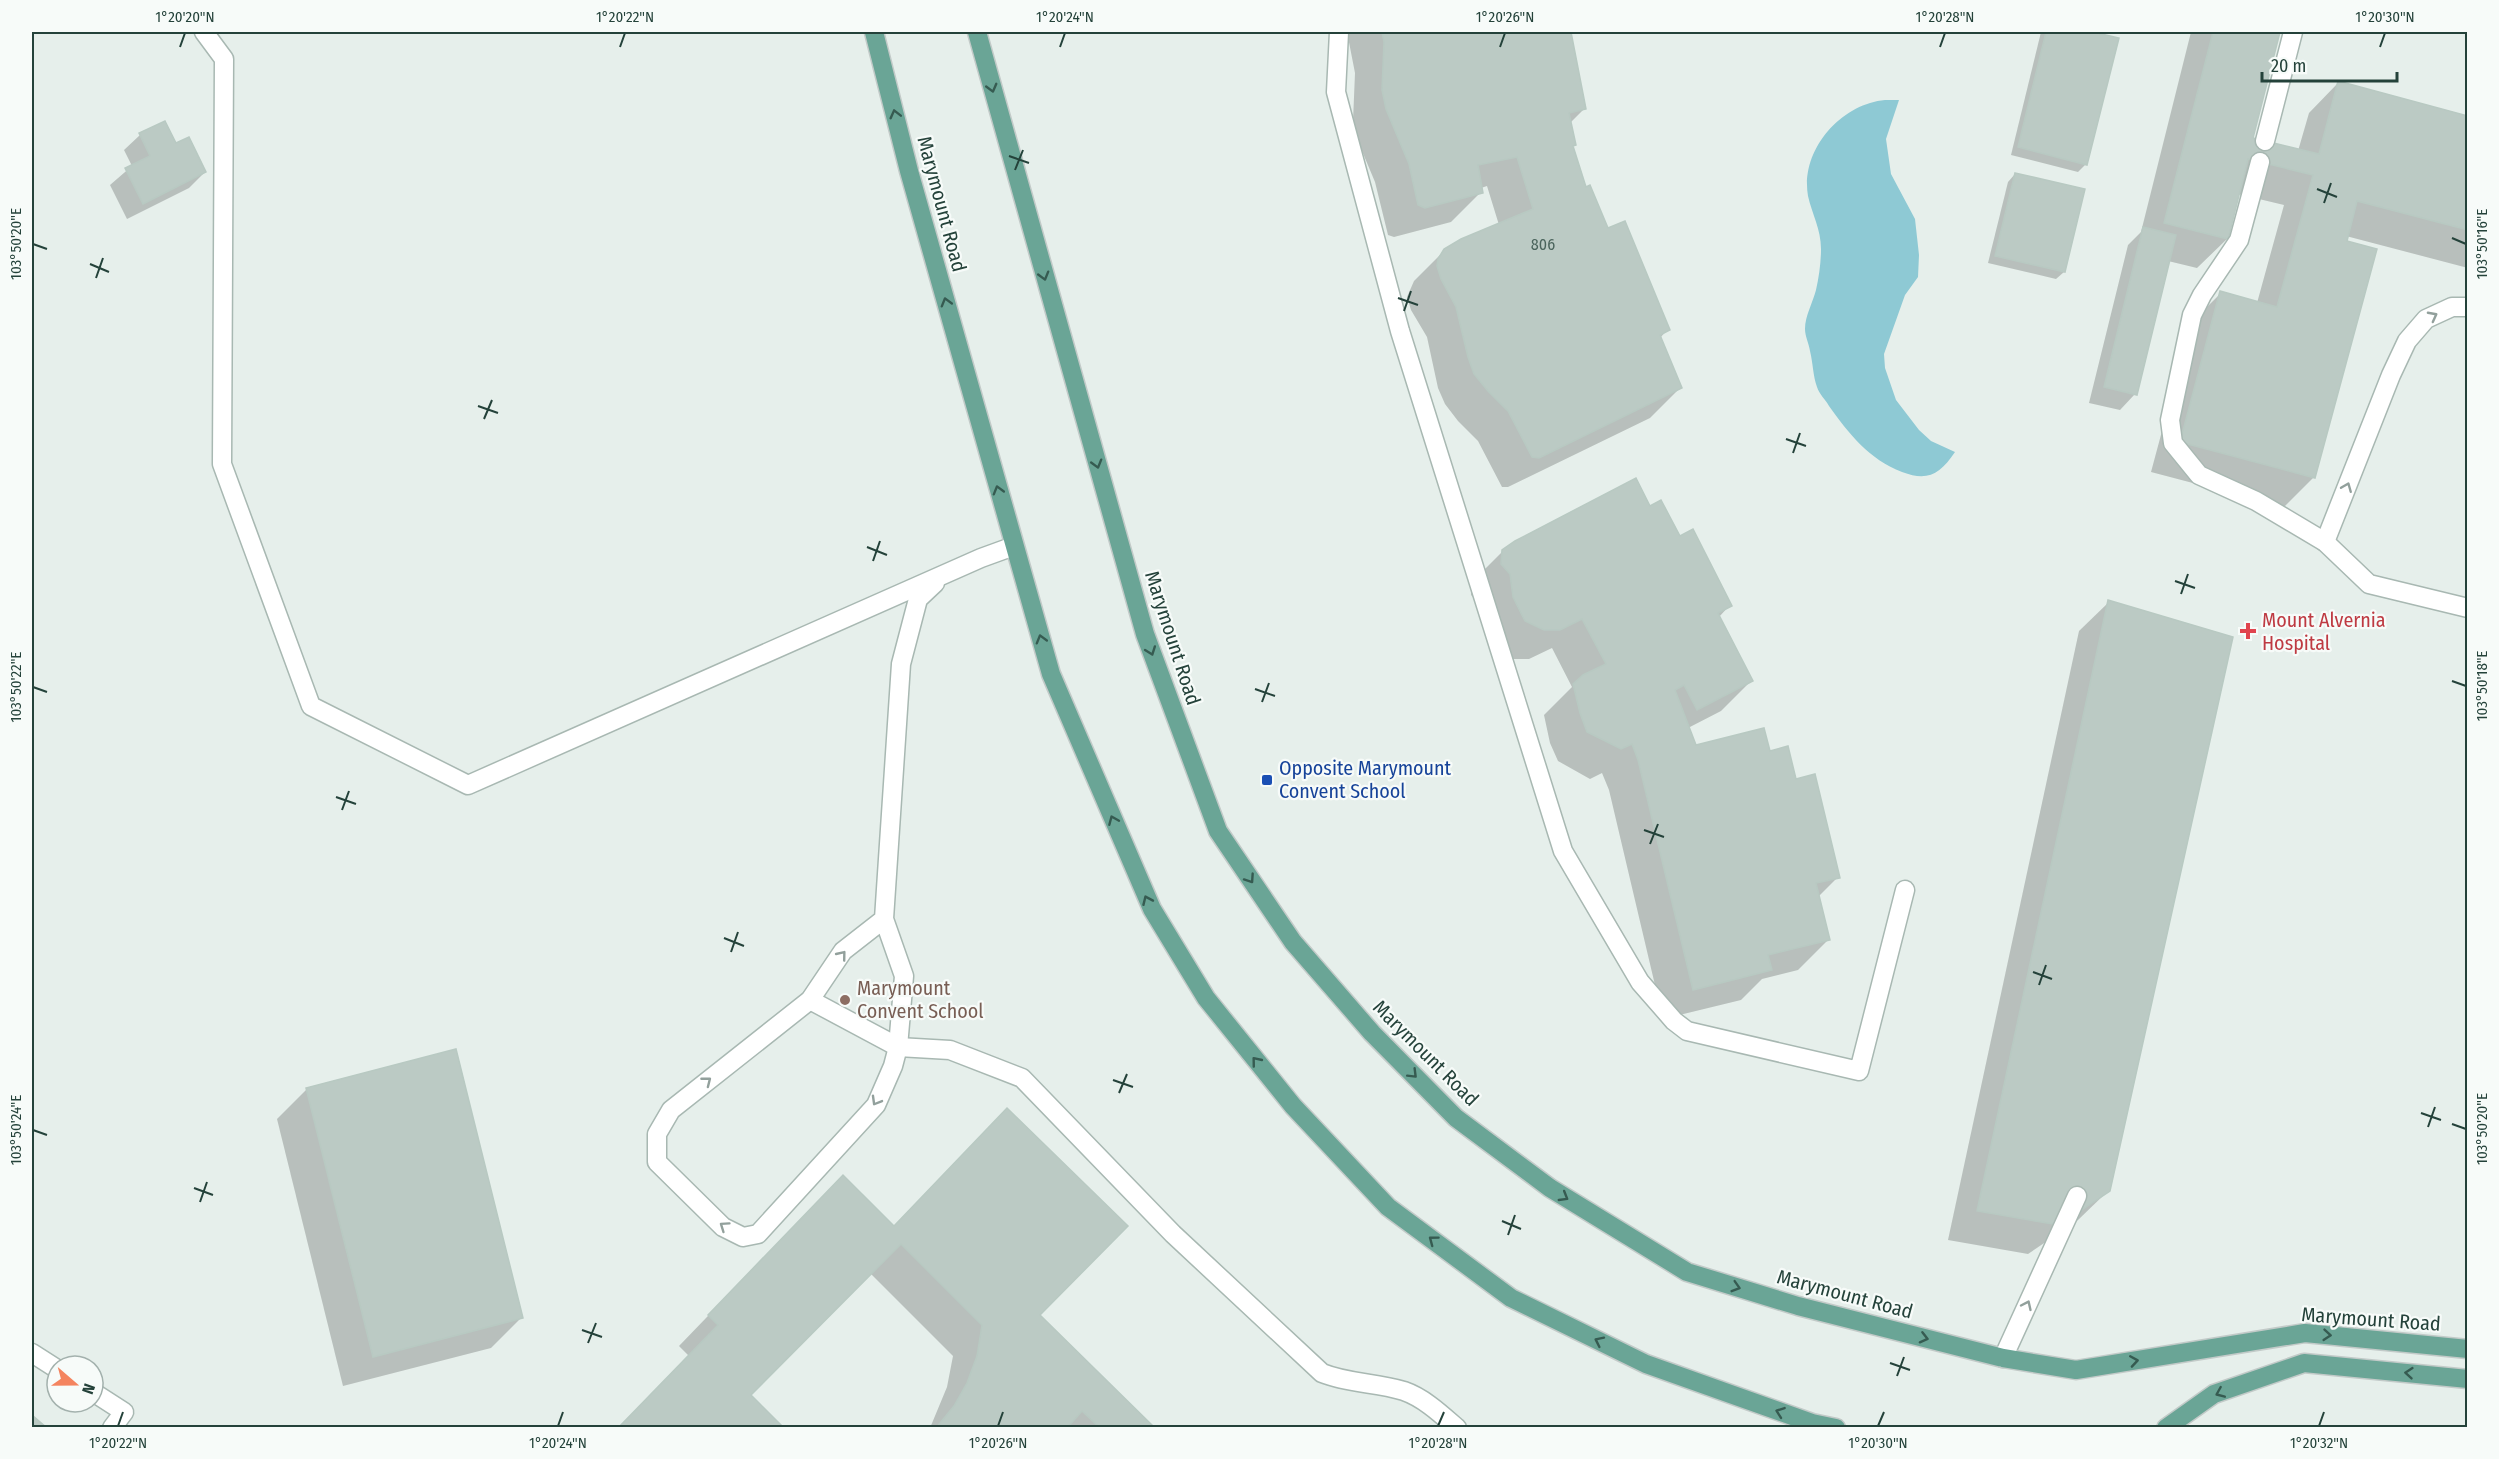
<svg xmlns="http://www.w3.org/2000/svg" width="2499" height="1459" font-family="'Fira Sans Condensed',sans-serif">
	<rect width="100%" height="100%" fill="#e6efeb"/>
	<path fill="#8ec9d4" d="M1885,100H1899L1886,139L1891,174L1915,219L1919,255L1918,277L1905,295L1884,354L1885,368L1896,400L1919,430L1931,441L1955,452C1940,474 1928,482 1902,472C1870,460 1848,433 1829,406C1826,400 1819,394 1817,387C1813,376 1813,363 1810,351C1809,344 1805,336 1805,329C1805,316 1813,302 1816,290C1819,277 1821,262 1821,249C1821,229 1812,214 1808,196C1800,150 1841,104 1885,100Z"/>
	<g fill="#0003">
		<path d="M1347,32H1570L1584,109L1570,123L1572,147L1585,189L1607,230L1668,329L1660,338L1680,388L1650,418L1508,487H1502L1478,441L1458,421L1445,404L1438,388L1427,337L1411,310L1407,297L1414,281L1444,251L1499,225L1487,186L1481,188V192L1451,222L1394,237L1388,235L1375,182L1357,139L1353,121L1355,73Z"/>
		<path d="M2041,32H2087L2117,39L2086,164L2078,172L2011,155Z"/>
		<path d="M2191,32H2279L2251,139L2298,151L2309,113L2338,83L2468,118V268L2346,236L2314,477L2284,507L2151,472L2191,323L2221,293L2257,303L2284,205L2238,194L2227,239L2197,268L2168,261L2135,394L2120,410L2089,403L2128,245L2141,232Z"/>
		<path d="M140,135L175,145L205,172L189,188L127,219L110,185L132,166L124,150Z"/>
		<path d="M2015,174L2064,272L2056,279L1988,263L2008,182Z"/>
		<path d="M1650,508L1679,538L1730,605L1719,617L1751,681L1721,711L1688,728L1696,747L1769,753L1795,781L1838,877L1818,897L1828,940L1798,970L1762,979L1741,1000L1663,1019L1609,790L1602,773L1590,779L1558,761L1550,743L1544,715L1572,687L1552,648L1529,659H1513L1495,651L1483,628L1480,604L1471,595L1473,581L1503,551Z"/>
		<path d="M2109,602V1190L2078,1220L2028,1254L1948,1240L2079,631Z"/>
		<path d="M307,1089L521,1318L491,1348L343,1386L277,1119Z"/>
		<path d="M813,1207L894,1227L1038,1315L1153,1428H930L947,1387L953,1356L870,1273L689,1356L679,1346Z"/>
	</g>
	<g fill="#bbcac4" stroke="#b8c9c2" stroke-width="1.5">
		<path d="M1382,32H1571L1586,109L1569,113L1576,145L1573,146L1586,187L1590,185L1608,228L1625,221L1670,330L1660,335L1682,388L1539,458L1532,457L1508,411L1488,391L1474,374L1468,357L1456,307L1441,279L1437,266L1438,259L1444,249L1461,239L1533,209L1517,157L1478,165L1483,193L1425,208L1418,205L1409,164L1386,109L1382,90L1384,42Z"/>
		<path d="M2046,32H2093L2119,38L2087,165L2018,147Z"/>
		<path d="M2213,32H2280L2253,138L2319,154L2338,81L2468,116V230L2357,201L2347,241L2377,249L2315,478L2180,442L2220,291L2277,307L2313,175L2248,159L2228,239L2164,223Z"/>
		<path d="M165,121L176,143L189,137L206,172L143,204L125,168L150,156L139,133Z"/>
		<path d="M2015,173L2085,189L2065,272L1995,256Z"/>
		<path d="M2143,227L2176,235L2137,395L2104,387Z"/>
		<path d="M1636,478L1650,506L1661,500L1680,536L1693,529L1732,606L1718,613L1753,681L1697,710L1684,685L1675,690L1696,745L1764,728L1770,751L1788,746L1796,779L1815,774L1840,878L1816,883L1830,940L1768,955L1772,970L1693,990L1638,760L1632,744L1621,749L1587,732L1580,713L1573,684L1583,675L1606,664L1582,619L1560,630H1544L1525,621L1513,597L1510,574L1501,564L1502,550L1515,541Z"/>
		<path d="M2108,600L2233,637L2110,1191L2059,1225L1977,1211Z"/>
		<path d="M456,1049L523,1318L373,1357L306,1088Z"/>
		<path d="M1007,1108L1128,1226L1040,1315L1155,1428H1100L1082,1411L1067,1428H936L954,1406L967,1383L977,1356L982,1325L901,1244L751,1395L784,1428H618L718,1325L708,1315L843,1175L894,1226Z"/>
		<path d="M32,1415L47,1428H32Z"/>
	</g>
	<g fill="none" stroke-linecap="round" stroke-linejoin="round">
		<g stroke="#a8b8b2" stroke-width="21">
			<g id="lane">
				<path d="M204,32L224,59L222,464L311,706L468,785L981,558L1014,546"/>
				<path d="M1339,32L1336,92L1400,331L1563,851L1640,982L1674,1021L1687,1031L1859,1071L1905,890"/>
				<path d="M2265,141L2293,32"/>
				<path d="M2260,162L2239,240L2202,295L2192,315L2170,420L2173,443L2199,475L2256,501L2325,542L2369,584L2468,608"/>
				<path d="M2325,542L2391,375L2407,341L2426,319L2452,307H2468"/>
				<path d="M884,919L843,951L810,1000L671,1110L657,1134V1162L723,1227L743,1237L758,1234L876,1105L893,1066L898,1047L904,976L884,919L901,664L918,599L935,583"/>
				<path d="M810,1000L898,1047L950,1050L1022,1078L1173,1234L1322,1373C1349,1384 1376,1382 1404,1391C1424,1398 1441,1414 1457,1428"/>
				<path d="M32,1353L57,1369"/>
				<path d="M2003,1358L2077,1196"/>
				<path d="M93,1392L124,1412L112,1428"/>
			</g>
		</g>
		<g stroke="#c2cac8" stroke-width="21">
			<g id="primary">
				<path d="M874,32L909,171L1051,674L1152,909L1206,998L1293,1106L1388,1207L1511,1298L1646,1364L1812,1423L1836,1428"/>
				<path d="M977,32L1145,634L1218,831L1293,942L1372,1033L1456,1118L1550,1188L1687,1272L1798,1306L2003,1358L2076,1370L2305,1333L2468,1349"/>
				<path d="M2166,1428L2214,1394L2304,1363L2468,1379"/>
			</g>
		</g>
		<use href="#lane" stroke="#fff" stroke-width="18"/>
		<use href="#primary" stroke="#6aa596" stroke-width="18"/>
	</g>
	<defs><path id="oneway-chevron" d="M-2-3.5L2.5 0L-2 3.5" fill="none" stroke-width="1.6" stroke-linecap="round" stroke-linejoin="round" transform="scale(1.5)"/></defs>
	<g stroke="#365b51">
		<use href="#oneway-chevron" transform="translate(992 88) rotate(75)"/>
		<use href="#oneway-chevron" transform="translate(895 114) rotate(-104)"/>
		<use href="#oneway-chevron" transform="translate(1044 276) rotate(74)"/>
		<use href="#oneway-chevron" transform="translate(946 302) rotate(-106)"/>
		<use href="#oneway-chevron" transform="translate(1097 464) rotate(74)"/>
		<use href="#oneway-chevron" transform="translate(998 490) rotate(-106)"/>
		<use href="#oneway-chevron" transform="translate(1041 639) rotate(-106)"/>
		<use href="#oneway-chevron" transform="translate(1151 651) rotate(70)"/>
		<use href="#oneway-chevron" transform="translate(1113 820) rotate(-113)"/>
		<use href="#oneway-chevron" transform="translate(1250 879) rotate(56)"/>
		<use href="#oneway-chevron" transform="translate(1147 900) rotate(-114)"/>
		<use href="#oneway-chevron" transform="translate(1256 1061) rotate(-129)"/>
		<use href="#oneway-chevron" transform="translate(1413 1074) rotate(45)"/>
		<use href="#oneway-chevron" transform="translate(1564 1197) rotate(31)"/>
		<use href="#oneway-chevron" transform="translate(1433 1240) rotate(-143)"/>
		<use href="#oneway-chevron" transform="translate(1736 1287) rotate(17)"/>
		<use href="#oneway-chevron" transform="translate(2327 1335) rotate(5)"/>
		<use href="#oneway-chevron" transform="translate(1924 1338) rotate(14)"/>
		<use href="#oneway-chevron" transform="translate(1599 1341) rotate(-154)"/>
		<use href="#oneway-chevron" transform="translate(2134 1361) rotate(-9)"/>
		<use href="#oneway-chevron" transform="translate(2409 1373) rotate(-175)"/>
		<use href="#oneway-chevron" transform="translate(2220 1393) rotate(157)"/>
		<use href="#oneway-chevron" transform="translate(1780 1412) rotate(-160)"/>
	</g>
	<g stroke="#92a09c">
		<use href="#oneway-chevron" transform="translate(2433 316) rotate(-28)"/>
		<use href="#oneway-chevron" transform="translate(2347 487) rotate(-68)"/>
		<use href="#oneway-chevron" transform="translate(842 955) rotate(-51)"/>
		<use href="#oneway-chevron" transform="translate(707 1081) rotate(-38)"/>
		<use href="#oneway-chevron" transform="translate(876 1101) rotate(120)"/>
		<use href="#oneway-chevron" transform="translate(724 1226) rotate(-145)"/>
		<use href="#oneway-chevron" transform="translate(2027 1305) rotate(-65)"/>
	</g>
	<path fill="none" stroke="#24423a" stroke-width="2" d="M180,47L185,33M620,47L625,33M1060,47L1065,33M1500,47L1505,33M1940,47L1945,33M2380,47L2385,33M1009,156L1029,163M1015,170L1023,150M2317,189L2337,197M2324,203L2331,183M2452,238L2466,244M33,244L47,249M90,264L109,272M96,278L103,258M1398,298L1418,305M1404,311L1411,291M478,406L498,413M484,419L492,400M1786,439L1806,446M1793,453L1800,433M867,547L887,555M873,561L880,541M2175,581L2195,588M2181,594L2188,574M2452,681L2466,686M33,687L47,692M1255,689L1275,696M1262,702L1269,683M336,797L356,804M342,810L349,791M1644,830L1664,837M1650,844L1658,824M724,938L744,946M731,952L738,932M2033,972L2052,979M2039,985L2046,965M1113,1080L1133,1087M1119,1093L1127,1074M2421,1113L2441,1120M2452,1124L2466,1129M2428,1127L2435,1107M33,1130L47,1135M194,1188L213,1195M200,1202L207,1182M1502,1221L1521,1229M1508,1235L1515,1215M582,1330L602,1337M588,1343L596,1323M1890,1363L1910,1370M1897,1376L1904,1357M118,1426L123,1412M558,1426L563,1412M998,1426L1003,1412M1438,1426L1444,1412M1878,1426L1884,1412M2319,1426L2324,1412"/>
	<path fill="#e0444e" stroke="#f7fbf9" stroke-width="2" d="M2245 622h6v6h6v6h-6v6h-6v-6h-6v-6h6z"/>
	<rect fill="#1a4fb4" stroke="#f7fbf9" stroke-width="2" x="1261" y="774" width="12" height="12" rx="3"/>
	<circle fill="#8d6e63" stroke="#f7fbf9" stroke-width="2" cx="845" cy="1000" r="6"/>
	<g text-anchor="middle" stroke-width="4.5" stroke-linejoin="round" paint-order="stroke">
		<g font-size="16" fill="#4a645c">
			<text x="1543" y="250">806</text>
		</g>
		<g font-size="20" fill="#24423a" stroke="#f7fbf9">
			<text transform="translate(942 204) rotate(75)" y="7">Marymount Road</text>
			<text transform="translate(1173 638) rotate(72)" y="7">Marymount Road</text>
			<text transform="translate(1426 1053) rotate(45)" y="7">Marymount Road</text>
			<text transform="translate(1845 1294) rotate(15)" y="7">Marymount Road</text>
			<text transform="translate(2371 1319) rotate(4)" y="7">Marymount Road</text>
		</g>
		<g font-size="20" fill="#be3a42" stroke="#f7fbf9" text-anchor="start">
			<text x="2262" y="627">Mount Alvernia<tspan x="2262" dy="23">Hospital</tspan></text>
		</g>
		<g font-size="20" fill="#164399" stroke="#f7fbf9" text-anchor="start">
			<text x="1279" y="775">Opposite Marymount<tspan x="1279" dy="23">Convent School</tspan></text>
		</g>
		<g font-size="20" fill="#785e54" stroke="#f7fbf9" text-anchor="start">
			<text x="857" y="995">Marymount<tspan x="857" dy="23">Convent School</tspan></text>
		</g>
	</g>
	<rect width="2499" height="1459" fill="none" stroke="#f7fbf9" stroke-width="66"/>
	<g transform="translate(75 1384) rotate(110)"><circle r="28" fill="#f7fbf9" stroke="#a3b1ad" stroke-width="1.5"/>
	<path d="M0-4.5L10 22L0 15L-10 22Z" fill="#f4845f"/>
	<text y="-9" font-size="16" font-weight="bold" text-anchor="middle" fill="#24423a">N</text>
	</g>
	<path d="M2262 72v9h135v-9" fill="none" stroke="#24423a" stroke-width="3"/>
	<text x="2271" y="72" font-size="18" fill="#24423a" stroke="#f7fbf9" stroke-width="4.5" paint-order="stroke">20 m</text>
	<rect x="33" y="33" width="2433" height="1393" fill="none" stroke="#24423a" stroke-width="2"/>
	<g font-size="15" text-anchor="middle" fill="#24423a">
		<text x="185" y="22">1°20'20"N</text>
		<text x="625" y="22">1°20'22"N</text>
		<text x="1065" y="22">1°20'24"N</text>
		<text x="1505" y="22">1°20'26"N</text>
		<text x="1945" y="22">1°20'28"N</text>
		<text x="2385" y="22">1°20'30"N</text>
		<text transform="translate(2482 244) rotate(-90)" y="5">103°50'16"E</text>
		<text transform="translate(16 244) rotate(-90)" y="5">103°50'20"E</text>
		<text transform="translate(2482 686) rotate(-90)" y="5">103°50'18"E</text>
		<text transform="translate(16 687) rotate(-90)" y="5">103°50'22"E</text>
		<text transform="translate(2482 1129) rotate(-90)" y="5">103°50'20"E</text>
		<text transform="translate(16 1130) rotate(-90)" y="5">103°50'24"E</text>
		<text x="118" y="1448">1°20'22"N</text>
		<text x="558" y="1448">1°20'24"N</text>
		<text x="998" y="1448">1°20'26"N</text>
		<text x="1438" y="1448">1°20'28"N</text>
		<text x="1878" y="1448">1°20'30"N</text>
		<text x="2319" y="1448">1°20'32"N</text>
	</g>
</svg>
